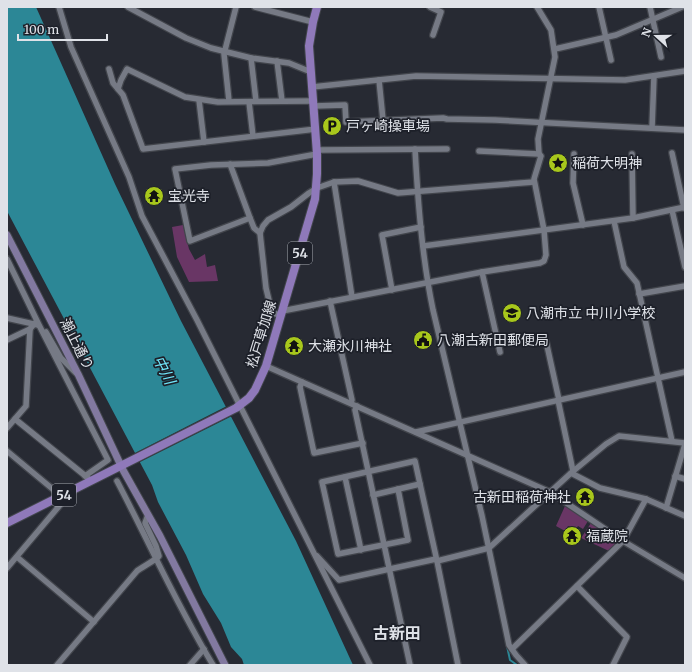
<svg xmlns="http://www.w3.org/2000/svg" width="692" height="672" font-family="Merriweather,'Noto Sans JP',serif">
	<rect width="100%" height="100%" fill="#272a33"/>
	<g fill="#693665">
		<path d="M183,225L189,249L195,260L205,254L207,267L215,265L218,281L189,282L177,257L172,227Z"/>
		<path d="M565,506L588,521L583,529L578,526L576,529L568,526L565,531L556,526Z"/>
		<path d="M591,523L618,540V542L609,551L581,538Z"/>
	</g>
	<path fill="#2c8796" d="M7,7H36L115,184L181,321L296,541L353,665H244L242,659L231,647L221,623L203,594L186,555L158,502L152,485L7,211Z"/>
	<path fill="#272a33" d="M227,406L232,416L138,463L133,454Z"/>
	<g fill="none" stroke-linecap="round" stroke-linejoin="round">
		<path stroke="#2c8796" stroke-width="2" d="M507,646L510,660L517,665"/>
		<g stroke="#42454c" stroke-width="8">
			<g id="street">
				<path d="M59,7L71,47L129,177L142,216L197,320L370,665"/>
				<path d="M128,7L186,38L211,48L251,58L289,63L311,72"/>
				<path d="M255,7L313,22"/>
				<path d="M430,7L441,12L433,35"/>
				<path d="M599,7L611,60"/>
				<path d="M650,7L661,57"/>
				<path d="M555,49L616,35L682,7"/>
				<path d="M251,58L256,101"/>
				<path d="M277,61L282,101"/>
				<path d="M109,69L113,83L118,89"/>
				<path d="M379,80L383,120"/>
				<path d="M312,87L416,76L625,80L685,71"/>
				<path d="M199,100L204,142"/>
				<path d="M229,101L224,54L236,7"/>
				<path d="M313,101L218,102L185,97L127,69L121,80L118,89L123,95L143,149L316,129"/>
				<path d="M249,102L253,136"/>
				<path d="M314,106L345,105L346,122L443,118L447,119L495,120L685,130"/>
				<path d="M652,128L654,76"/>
				<path d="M415,149C418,203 422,257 433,310L482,516L509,645L516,655L525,665"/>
				<path d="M317,150L447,149"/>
				<path d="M479,151L539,154"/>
				<path d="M672,153L684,208"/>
				<path d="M574,154L573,183L583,225"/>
				<path d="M632,154L633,218"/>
				<path d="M230,164L250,218L254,228L260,233"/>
				<path d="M334,182L352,297"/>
				<path d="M672,210L685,267"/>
				<path d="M250,218L190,241L175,169L211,165L268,163L317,154"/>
				<path d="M614,221L624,267L637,283L672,441"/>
				<path d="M423,246L633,218L685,207"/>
				<path d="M7,259L39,325L108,460L85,476"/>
				<path d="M482,272L500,352"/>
				<path d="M392,290L382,235L421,227"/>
				<path d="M639,294L685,286"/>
				<path d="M330,301L352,400L351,403"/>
				<path d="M282,311L482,272L540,263L544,261L546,255L544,230L534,179L541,156L539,154L538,139L555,57L551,30L537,7"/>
				<path d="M281,315L272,313L266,288L260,233L263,226L268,220L291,207L309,193L317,188L334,182L358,181L398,193L534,182"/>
				<path d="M7,318L38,325"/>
				<path d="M46,332L61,358L76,373"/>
				<path d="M7,340L30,329"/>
				<path d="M546,341L559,400"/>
				<path d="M266,366L550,492L623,541L685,578"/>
				<path d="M302,382L300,387L314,453L363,443"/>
				<path d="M558,400L573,471"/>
				<path d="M357,406L355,410L410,665"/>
				<path d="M15,419L88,478"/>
				<path d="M7,428L26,406L30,329L35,323"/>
				<path d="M416,432L685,372"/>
				<path d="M7,451L61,496L62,500L60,505L7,568"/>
				<path d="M571,473L600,488L646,499L685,516"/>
				<path d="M675,476L685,479"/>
				<path d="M345,477L361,550"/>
				<path d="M117,481C149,542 177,606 213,665"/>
				<path d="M398,489L408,540L338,554L322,482L415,461L420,484"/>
				<path d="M373,495L420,484L437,561L458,665"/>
				<path d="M666,508L685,444"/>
				<path d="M317,556L339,580L436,559"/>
				<path d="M17,557L94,622"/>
				<path d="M437,561L489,548L571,473L606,444L619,436L685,443"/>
				<path d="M577,586L627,637L613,665"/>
				<path d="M512,649L623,541L646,499"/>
				<path d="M57,665L137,571C142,567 156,560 159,556L156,546L145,523L148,515"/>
				<path d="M190,665L204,649"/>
			</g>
		</g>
		<g stroke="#42454c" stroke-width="9">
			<path id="secondary" d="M7,235L78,374L123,470L160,536L225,665"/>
		</g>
		<g stroke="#42454c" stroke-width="10">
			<path id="primary" d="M7,523L236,408L249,398L255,390L266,366L315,199L317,174V154L309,46L313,22L317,7"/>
		</g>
		<use href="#street" stroke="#767a85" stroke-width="5.5"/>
		<use href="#secondary" stroke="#8279a0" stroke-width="7"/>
		<use href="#primary" stroke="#8f79ba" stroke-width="8"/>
	</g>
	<defs>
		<g id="parking-disc" transform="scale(1)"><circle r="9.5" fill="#a8c71c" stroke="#1d2029"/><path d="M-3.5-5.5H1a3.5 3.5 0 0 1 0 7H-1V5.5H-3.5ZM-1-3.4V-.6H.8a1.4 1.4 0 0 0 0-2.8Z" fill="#111"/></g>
		<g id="sight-disc" transform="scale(1)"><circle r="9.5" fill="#a8c71c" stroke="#1d2029"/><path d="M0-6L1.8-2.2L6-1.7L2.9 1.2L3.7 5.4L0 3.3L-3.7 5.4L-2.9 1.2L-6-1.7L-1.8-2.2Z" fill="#111"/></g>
		<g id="temple-disc" transform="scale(1)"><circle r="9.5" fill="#a8c71c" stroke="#1d2029"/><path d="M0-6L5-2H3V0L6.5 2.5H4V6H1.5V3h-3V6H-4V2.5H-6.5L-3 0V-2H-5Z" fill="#111"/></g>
		<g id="school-disc" transform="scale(1)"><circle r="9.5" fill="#a8c71c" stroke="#1d2029"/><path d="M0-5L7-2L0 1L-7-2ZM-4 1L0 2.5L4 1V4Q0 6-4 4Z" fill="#111"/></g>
		<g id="civic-disc" transform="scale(1)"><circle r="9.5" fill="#a8c71c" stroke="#1d2029"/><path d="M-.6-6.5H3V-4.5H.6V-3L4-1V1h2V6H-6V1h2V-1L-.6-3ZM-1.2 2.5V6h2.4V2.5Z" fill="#111"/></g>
	</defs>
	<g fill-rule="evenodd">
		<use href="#parking-disc" x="332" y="126"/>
		<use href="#sight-disc" x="558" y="163"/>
		<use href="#temple-disc" x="154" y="196"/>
		<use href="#school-disc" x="512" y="313"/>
		<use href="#civic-disc" x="423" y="340"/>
		<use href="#temple-disc" x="294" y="346"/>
		<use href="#temple-disc" x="585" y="497"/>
		<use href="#temple-disc" x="572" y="536"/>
	</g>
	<g text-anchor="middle" stroke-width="3.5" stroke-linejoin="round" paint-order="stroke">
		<g fill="#1d2029" stroke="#a5a8af" stroke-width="1">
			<rect x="288" y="242" width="24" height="22" rx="3"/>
			<rect x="52" y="484" width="24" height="22" rx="3"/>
		</g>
		<g font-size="13" font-weight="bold" fill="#dfe2e8">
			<text x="300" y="258">54</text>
			<text x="64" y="500">54</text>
		</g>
		<g font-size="14" fill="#dfe2e8" stroke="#1d2029" text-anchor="start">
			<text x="346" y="131">戸ヶ崎操車場</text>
			<text x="572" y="168">稲荷大明神</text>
			<text x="168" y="201">宝光寺</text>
			<text x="526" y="318">八潮市立 中川小学校</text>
			<text x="437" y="345">八潮古新田郵便局</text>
			<text x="308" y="351">大瀬氷川神社</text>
			<text x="571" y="502" text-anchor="end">古新田稲荷神社</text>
			<text x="586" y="541">福蔵院</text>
		</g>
		<g font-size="14" fill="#dfe2e8" stroke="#1d2029">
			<text transform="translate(261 334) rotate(-73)" y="5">松戸草加線</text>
			<text transform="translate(77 344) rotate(63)" y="5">潮止通り</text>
		</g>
		<g font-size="15" font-style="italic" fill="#71e7fb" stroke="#1d2029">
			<text transform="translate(164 370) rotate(63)" y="5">中川</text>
		</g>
		<g font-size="16" font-weight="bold" fill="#dfe2e8" stroke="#1d2029">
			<text x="397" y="639">古新田</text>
		</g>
	</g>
	<rect width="692" height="672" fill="none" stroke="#dfe2e8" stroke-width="16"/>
	<g transform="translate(656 36) rotate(291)" stroke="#1d2029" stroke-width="3" paint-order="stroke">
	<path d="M0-3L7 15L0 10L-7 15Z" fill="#dfe2e8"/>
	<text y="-6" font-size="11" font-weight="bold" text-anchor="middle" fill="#dfe2e8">N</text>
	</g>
	<path d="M18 34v6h89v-6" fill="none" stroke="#dfe2e8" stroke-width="2"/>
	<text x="24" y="34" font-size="12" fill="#dfe2e8" stroke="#1d2029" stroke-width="3" paint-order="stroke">100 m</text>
</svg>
